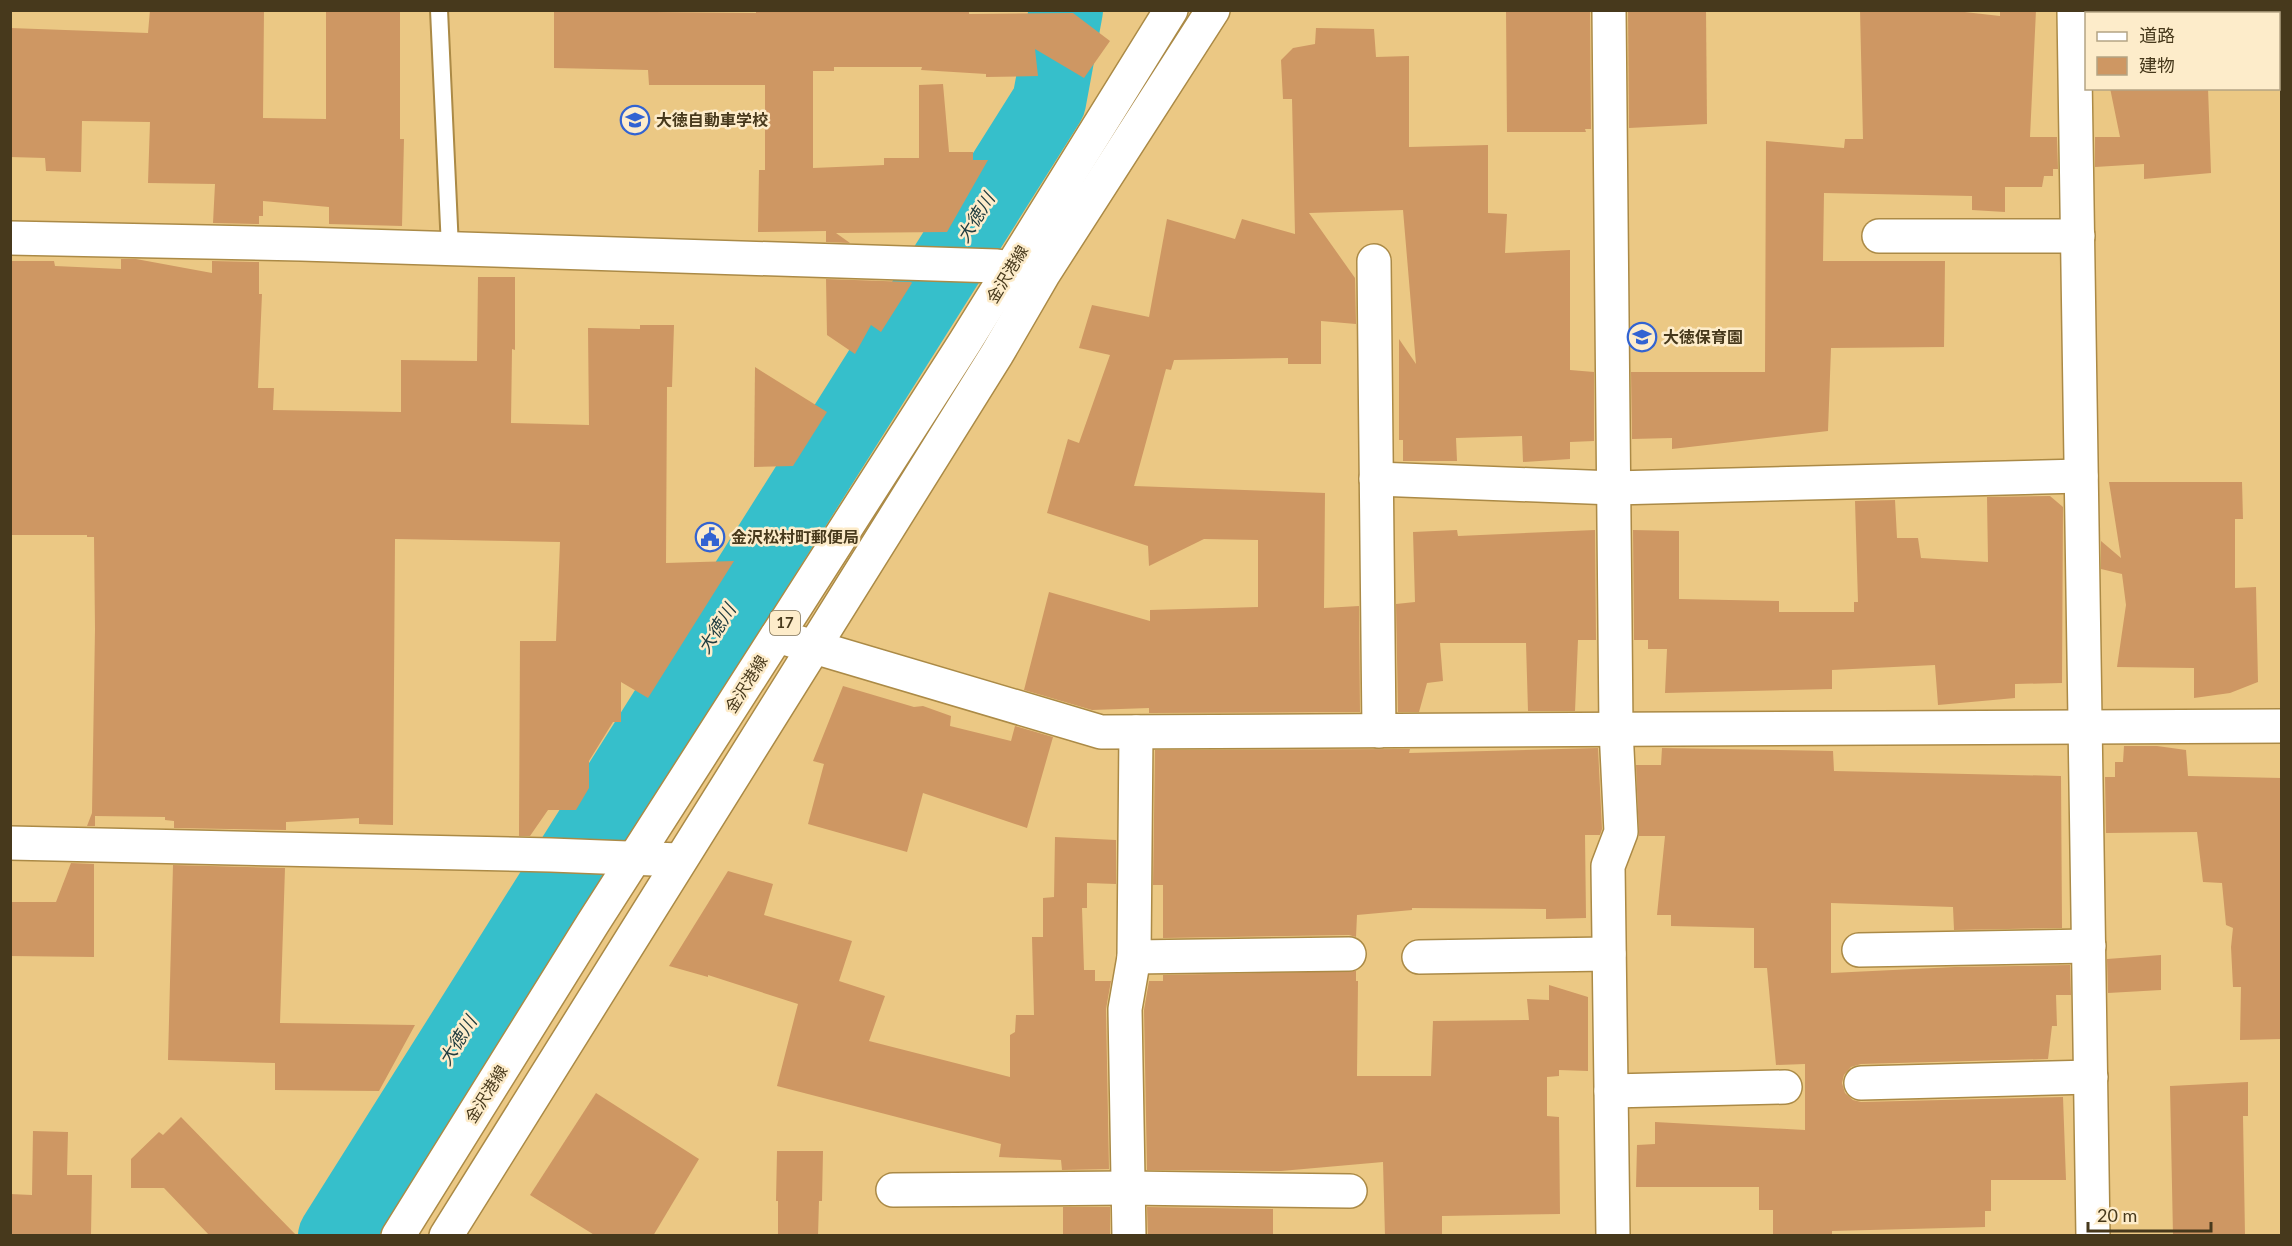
<svg xmlns="http://www.w3.org/2000/svg" width="2292" height="1246" font-family="Lato,'Noto Sans JP',sans-serif">
	<rect width="100%" height="100%" fill="#ebc884"/>
	<g fill="none" stroke-linecap="round" stroke-linejoin="round">
		<path stroke="#36bfcb" stroke-width="74" d="M335,1236L1049,102L1066,10"/>
	</g>
	<g fill="#ce9763">
		<path d="M150,10H264L263,118L326,119V10H400V139H404L402,226L329,224V207L263,201V216H259V224L213,223L215,184L148,183L150,122L82,121L81,172L46,171L45,158L10,157V28L148,33Z"/>
		<path d="M818,10H969V14L1073,13L1110,41L1084,78L1035,49L1038,76L986,77V74L921,70L922,67H834V71H813V168L884,165V158H919V85L943,84L949,152H973V160H988L947,232L836,233L850,243L826,242V231L758,232L759,170H765V85H649L648,70L554,68V11L756,13V11L818,12Z"/>
		<path d="M1506,10H1590L1591,129H1585L1586,132H1507Z"/>
		<path d="M1628,10H1706L1707,124L1629,128Z"/>
		<path d="M1860,10H1947L2000,16V10H2036L2030,137H2057L2058,169H2053V176H2044L2042,187H2005V212L1972,210V196L1824,193L1823,261H1945L1944,347L1831,348L1828,431L1672,449V438L1632,439L1631,372H1765L1766,141L1844,148L1845,139H1863Z"/>
		<path d="M1316,28L1374,29L1376,57L1409,56V147L1488,145V213L1507,214L1505,253L1570,250V370L1594,372V441L1570,442V459L1523,462L1522,436L1456,438L1457,461H1403V440H1399V339L1416,364L1403,210L1309,213L1355,278L1356,324L1321,321V364H1288V358L1174,360L1171,370L1166,369L1134,486L1325,493L1324,608L1359,606L1360,712L1149,713V708L1092,710L1024,690L1049,592L1150,621V610L1258,607V540L1204,539L1149,566L1148,546L1047,513L1068,439L1079,443L1110,355L1079,348L1092,305L1149,317L1167,219L1235,239L1242,219L1295,234L1292,99H1283L1281,60L1293,48L1315,44Z"/>
		<path d="M2110,88H2208L2211,173L2144,179V164L2095,167V137H2120Z"/>
		<path d="M121,259H136L212,273V261L259,262V294H262L258,388H274L273,410L401,412V360L477,361L478,277H515V350L512,349L511,423L589,425L588,328L640,329V325H674L672,387H667L666,563L734,561L648,698L621,682V722H613L589,761V788L576,810H548L530,836H519L520,641H556L560,542L395,539L393,825L359,824V818L286,822V830L174,828V821L165,820V817L95,816V826H87L92,813L95,629L94,537H87V535H10L11,261H54L55,266L121,269Z"/>
		<path d="M826,279L911,282L912,283L881,332L871,325L855,354L827,335Z"/>
		<path d="M755,367L827,412L793,466L754,467Z"/>
		<path d="M2109,482H2242L2243,519H2235V588L2256,587L2258,682L2230,693L2194,698V668L2117,667L2126,605L2122,574L2101,569V541L2121,558Z"/>
		<path d="M2050,496L2063,507L2062,683L2015,684V698L1938,705L1935,665L1832,670V689L1665,693L1667,649H1648V640H1634L1633,530L1679,531V599L1779,601V612H1854V602H1858L1855,501L1895,500L1897,538H1918L1921,558L1988,562L1987,497Z"/>
		<path d="M1457,530L1458,536L1595,530L1596,640H1578L1575,711H1528L1526,643H1440L1443,681L1427,683L1419,712H1398L1396,604L1415,602L1413,532Z"/>
		<path d="M843,686L914,707L923,706L951,716L950,726L1011,741L1015,726L1053,737L1027,828L923,793L907,852L808,824L824,764L813,761Z"/>
		<path d="M2124,746H2157L2186,750L2188,776L2282,778V1039L2240,1040L2241,987H2233L2231,947L2233,928L2226,925L2222,883L2203,882L2197,832L2106,833L2105,777H2115V762H2123Z"/>
		<path d="M1598,748L1602,829L1600,835H1585L1586,918L1546,919V909L1412,908V910L1357,915L1356,937L1349,935L1163,938V885H1153L1155,750L1410,749L1409,753Z"/>
		<path d="M1662,748L1833,751L1834,771L2061,776L2062,928L1954,930L1953,907L1831,903V973L1955,967L2070,965L2071,995H2056L2057,1026H2052L2048,1059L1861,1064L1851,1067L1844,1075L1842,1083L1845,1093L1853,1100L1861,1102L2063,1097L2066,1180H1991V1211H1985V1227L1832,1231V1236H1773V1210H1759V1187H1636L1637,1145L1655,1144V1122L1805,1130V1064L1776,1065L1767,968H1754V928L1671,926V915H1657L1665,836H1639L1636,765H1661Z"/>
		<path d="M1055,837L1116,840V884L1087,883V908H1082L1084,970H1095V981H1111L1106,1009L1109,1169L1062,1170L1061,1160L999,1157L1001,1144L777,1086L798,1004L708,975V977L669,966L728,871L773,884L764,915L852,941L839,981L885,996L869,1041L1010,1077V1035L1015,1032L1016,1015H1034L1032,937H1043V898L1054,897Z"/>
		<path d="M71,863L94,864V957L10,956V902H56Z"/>
		<path d="M173,865L285,868L280,1023L415,1025L379,1091L275,1090V1063L168,1060Z"/>
		<path d="M2161,955V990L2108,993L2107,959Z"/>
		<path d="M1356,971V981H1358L1357,1076H1431L1433,1021L1529,1020L1527,999L1549,1000V985L1588,997V1071L1559,1070V1076L1547,1077V1116L1559,1117L1560,1214L1442,1216V1236H1385L1383,1162L1281,1171L1147,1170L1144,1010L1149,981H1163V975Z"/>
		<path d="M2248,1082V1116H2243L2245,1236H2173L2170,1086Z"/>
		<path d="M596,1093L699,1159L653,1236H596L530,1195Z"/>
		<path d="M181,1117L297,1236H210L164,1188H131V1159L159,1132L163,1135Z"/>
		<path d="M33,1131L68,1132L67,1175H92L91,1235L10,1236V1194L32,1195Z"/>
		<path d="M777,1151H823L822,1201H819L818,1236H778V1201H776Z"/>
		<rect x="1063" y="1207" width="47" height="29"/>
		<path d="M1147,1207L1273,1209V1236H1148Z"/>
	</g>
	<g fill="none" stroke-linecap="round" stroke-linejoin="round">
		<g stroke="#ab8a46" stroke-width="20">
			<path id="lane" d="M439,10L450,248"/>
		</g>
		<g stroke="#ab8a46" stroke-width="36">
			<g id="street">
				<path d="M1609,10L1616,729L1621,832L1608,866L1613,1236"/>
				<path d="M2074,10L2093,1236"/>
				<path d="M1879,236H2078"/>
				<path d="M10,238L301,244L997,266L1036,271"/>
				<path d="M1374,261L1379,731"/>
				<path d="M1376,479L1614,488L2081,476"/>
				<path d="M777,636L1101,732L2282,726"/>
				<path d="M10,843L551,855L679,860"/>
				<path d="M1859,950L2089,946"/>
				<path d="M1134,957L1349,954"/>
				<path d="M1419,957L1609,954"/>
				<path d="M1861,1083L2091,1077"/>
				<path d="M1611,1091L1785,1087"/>
				<path d="M893,1190L1128,1188L1350,1191"/>
				<path d="M1129,1236L1125,1009L1134,957L1136,732"/>
			</g>
		</g>
		<g stroke="#ab8a46" stroke-width="36">
			<g id="primary">
				<path d="M398,1236L593,923L965,342L1171,10"/>
				<path d="M446,1236L997,354L1044,273L1213,10"/>
			</g>
		</g>
		<use href="#lane" stroke="#fff" stroke-width="16"/>
		<use href="#street" stroke="#fff" stroke-width="33"/>
		<use href="#primary" stroke="#fff" stroke-width="33"/>
	</g>
	<defs>
		<g id="school-ring" transform="scale(1.5)"><circle r="9.5" fill="#fdecca" stroke="#3263d2" stroke-width="1.5"/><path d="M0-5L7-2L0 1L-7-2ZM-4 1L0 2.5L4 1V4Q0 6-4 4Z" fill="#3263d2"/></g>
		<g id="civic-ring" transform="scale(1.5)"><circle r="9.5" fill="#fdecca" stroke="#3263d2" stroke-width="1.5"/><path d="M-.6-6.5H3V-4.5H.6V-3L4-1V1h2V6H-6V1h2V-1L-.6-3ZM-1.2 2.5V6h2.4V2.5Z" fill="#3263d2"/></g>
	</defs>
	<g fill-rule="evenodd">
		<use href="#school-ring" x="635" y="120"/>
		<use href="#school-ring" x="1642" y="337"/>
		<use href="#civic-ring" x="710" y="537"/>
	</g>
	<g text-anchor="middle" stroke-width="5" stroke-linejoin="round" paint-order="stroke">
		<rect fill="#fdecca" stroke="#7e6f50" stroke-width="1.5" x="770" y="611" width="30" height="24" rx="4.5"/>
		<g font-size="15" font-weight="bold" fill="#47391c">
			<text x="785" y="628">17</text>
		</g>
		<g font-size="16" font-weight="bold" fill="#47391c" stroke="#fdecca" text-anchor="start">
			<text x="656" y="126">大徳自動車学校</text>
			<text x="1663" y="343">大徳保育園</text>
			<text x="731" y="543">金沢松村町郵便局</text>
		</g>
		<g font-size="16" fill="#47391c" stroke="#fdecca">
			<text transform="translate(1007 274) rotate(-59)" y="6">金沢港線</text>
			<text transform="translate(746 684) rotate(-58)" y="6">金沢港線</text>
			<text transform="translate(486 1094) rotate(-58)" y="6">金沢港線</text>
		</g>
		<g font-size="18" font-style="italic" fill="#203c3f" stroke="#fdecca">
			<text transform="translate(976 218) rotate(-58)" y="6">大徳川</text>
			<text transform="translate(717 629) rotate(-58)" y="6">大徳川</text>
			<text transform="translate(458 1041) rotate(-58)" y="6">大徳川</text>
		</g>
	</g>
	<rect width="2292" height="1246" fill="none" stroke="#47391c" stroke-width="24"/>
	<rect x="2085" y="12" width="195" height="78" fill="#fdecca" stroke="#b4a484" stroke-width="1.5"/>
	<rect x="2097" y="32" width="30" height="9" fill="#ffffff" stroke="#b4a484" stroke-width="1.5"/>
	<text x="2139" y="42" font-size="18" fill="#47391c">道路</text>
	<rect x="2097" y="57" width="30" height="18" fill="#ce9763" stroke="#b4a484" stroke-width="1.5"/>
	<text x="2139" y="72" font-size="18" fill="#47391c">建物</text>
	<path d="M2088 1222v9h123v-9" fill="none" stroke="#47391c" stroke-width="3"/>
	<text x="2097" y="1222" font-size="18" fill="#47391c" stroke="#fdecca" stroke-width="4.5" paint-order="stroke">20 m</text>
</svg>
